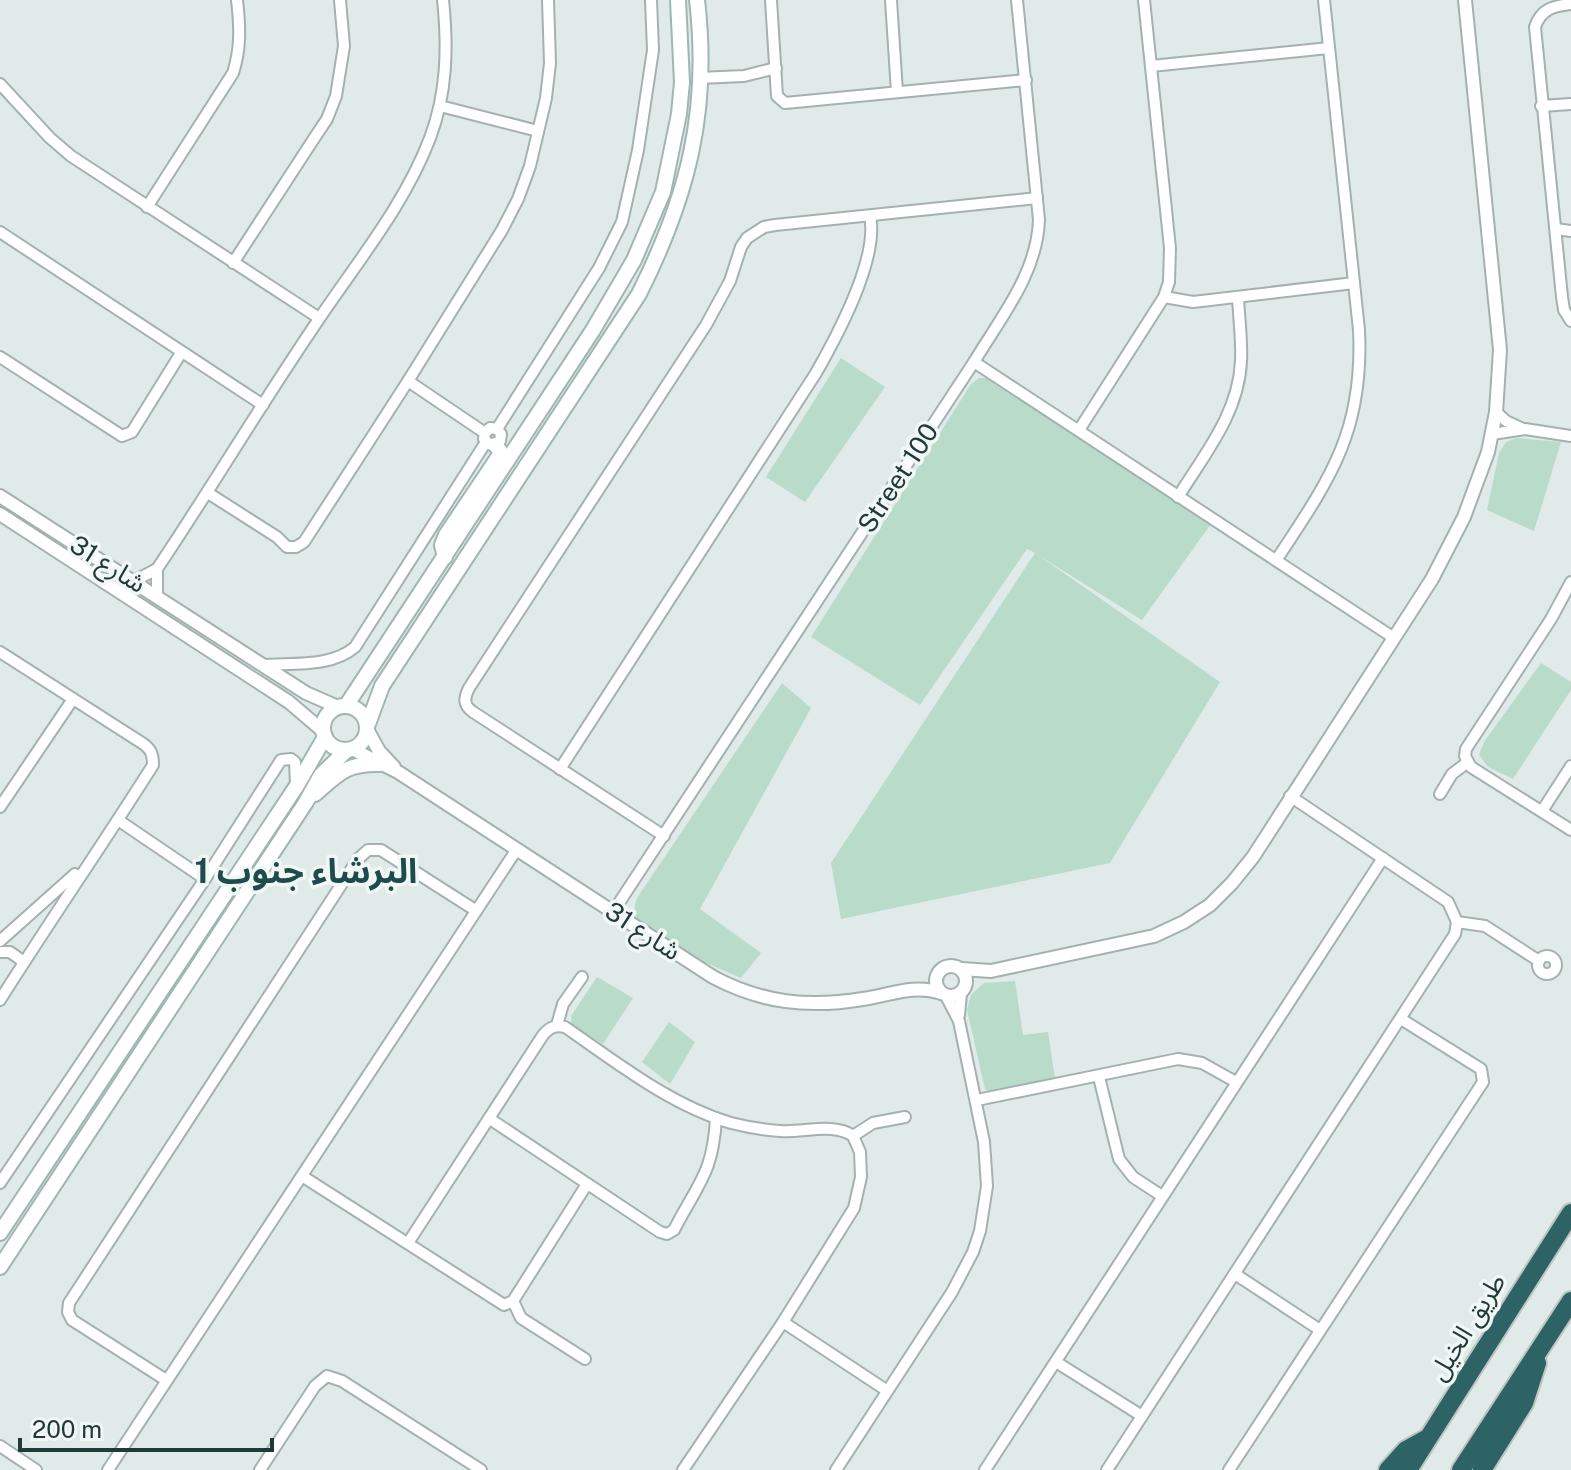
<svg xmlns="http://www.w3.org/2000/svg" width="1571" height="1470" font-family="'Public Sans','Noto Sans Arabic',sans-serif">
	<rect width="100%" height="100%" fill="#e0eae8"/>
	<g fill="#b9dbca">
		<path d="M841,358L885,387L805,502L766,477Z"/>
		<path d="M979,378H989L1211,524L1142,620L1038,555L1220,682L1110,863L841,919L831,863L1035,553L1027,549L920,705L811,637L971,384Z"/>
		<path d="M1516,438L1561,442L1534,531L1487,510L1499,453L1506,442Z"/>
		<path d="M1541,663L1571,682V690L1513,779L1488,767L1479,755L1484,742Z"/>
		<path d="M782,683L811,708L700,909L761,953L741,978L697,959L632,917L637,898Z"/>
		<path d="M597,977L633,998L603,1044L572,1025L571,1016Z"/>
		<path d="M1015,981L1023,1035L1048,1032L1055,1079L992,1093L985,1089L967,1010L971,995L984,983Z"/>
		<path d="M669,1022L695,1042L670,1084L642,1062Z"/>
	</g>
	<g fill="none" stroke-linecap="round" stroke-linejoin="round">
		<g stroke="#a3b2b0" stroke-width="14">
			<g id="minor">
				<path d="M771,0L777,96L785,103L1026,80"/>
				<path d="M891,0L897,92"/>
				<path d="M1571,4C1553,6 1541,9 1535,27L1562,297L1564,310L1571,321"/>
				<path d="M1151,66L1329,48"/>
				<path d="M699,78L744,76L776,68"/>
				<path d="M0,84L50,138L71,156L319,318"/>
				<path d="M440,106L538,131"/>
				<path d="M1541,106L1571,104"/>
				<path d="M147,207L233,73C241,48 240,27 237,0"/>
				<path d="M1556,229L1571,231"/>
				<path d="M0,232L263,405"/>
				<path d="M233,263L313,140L327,119L336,96L344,46L340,0"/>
				<path d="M1164,297L1193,302L1354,283"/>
				<path d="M0,357L122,436L132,432L181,353"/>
				<path d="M974,362L1394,638"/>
				<path d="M408,381L485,433"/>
				<path d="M1496,412L1506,421L1523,429"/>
				<path d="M497,429L501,434L500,441L495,445L489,444L484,439L485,433L490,428L497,429L599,268L622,222L638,150L653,50L651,0"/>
				<path d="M1079,430L1164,297L1169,282L1170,248L1144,0"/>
				<path d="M1492,434L1525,429L1571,436"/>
				<path d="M208,493L277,537L287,547H296L304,542L408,381L502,230L518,199L530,166L546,98L550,63L548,0"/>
				<path d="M1178,497C1204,455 1239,413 1241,361C1242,340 1239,318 1238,298"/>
				<path d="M1277,559C1330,479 1364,431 1359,330L1324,0"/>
				<path d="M157,569V596"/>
				<path d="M134,581L157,569C212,487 263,401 319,319C358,261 405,204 430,138C447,93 448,47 443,0"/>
				<path d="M1571,582L1551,619L1466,749L1465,756L1471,767L1571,830"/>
				<path d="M0,652L142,743C151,749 153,754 153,765C103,844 50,921 0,1000"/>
				<path d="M265,665C295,663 332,667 355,647L486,442"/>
				<path d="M560,769L816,373C837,336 879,259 870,216"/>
				<path d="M1440,794L1452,774L1468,762"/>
				<path d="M0,807L73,699"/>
				<path d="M1542,811L1571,766"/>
				<path d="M118,820L205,879"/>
				<path d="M664,836L473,712C463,705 464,698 469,688L706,325L730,281L741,247L747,238L764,227L775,225L1037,198"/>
				<path d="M613,912L974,362C1001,317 1037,274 1039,220L1017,0"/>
				<path d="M1457,922L1485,926L1539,961"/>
				<path d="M0,941L75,874"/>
				<path d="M0,952H10L24,962"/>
				<circle cx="1547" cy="965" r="9"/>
				<path d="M959,1015L961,993"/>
				<path d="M557,1025L563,1004L582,977"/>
				<path d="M1099,1077L1119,1159L1133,1177L1162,1196"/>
				<path d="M977,1100L1178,1059L1202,1063L1236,1082"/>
				<path d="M490,1119L660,1232L667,1234L674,1230C698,1183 713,1174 716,1118"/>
				<path d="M853,1136L873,1123L905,1117"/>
				<path d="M302,1176L504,1305L513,1301L587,1184"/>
				<path d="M0,1183L205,879L281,760L291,759L295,762L296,784"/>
				<path d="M408,1243L543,1035C550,1027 555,1025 565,1027C616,1062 670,1105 731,1123C747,1127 764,1130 780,1131C803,1133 834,1122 853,1136L860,1152L861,1177L854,1208L783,1322L683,1470"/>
				<path d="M1235,1274L1320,1330"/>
				<path d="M513,1301L521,1318L585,1359"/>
				<path d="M783,1322L886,1390"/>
				<path d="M1056,1362L1142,1416"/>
				<path d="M166,1380L72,1320L68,1312L69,1303L358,859L368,850H381L475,910"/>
				<path d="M0,1446L36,1470"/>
				<path d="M108,1470L517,849"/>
				<path d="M260,1470L315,1386L327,1376L342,1381L481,1470"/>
				<path d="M836,1470L952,1292L973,1252L980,1231L987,1186L984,1142L959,1021L946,996"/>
				<path d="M985,1470L1383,858"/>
				<path d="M1107,1470L1455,934L1457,922L1448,902L1290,796"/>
				<path d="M1229,1470L1483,1082L1481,1069L1401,1019"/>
			</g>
		</g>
		<g stroke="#a3b2b0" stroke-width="16">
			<g id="tertiary">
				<path d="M0,496L306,693L338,707"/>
				<path d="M0,514L289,702L323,731"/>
				<path d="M368,731L379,751L394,767"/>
				<path d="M352,749L398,772L713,977C762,1003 808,1008 863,999C890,995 914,984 941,993"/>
				<circle cx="951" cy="981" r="15"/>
				<path d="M961,969L991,971L1154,936L1184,922L1210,905L1232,883L1253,857L1432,579L1464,517L1488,452L1496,412L1500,350L1465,0"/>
			</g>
		</g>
		<g stroke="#9fb6b3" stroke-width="18">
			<g id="secondary">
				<path d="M445,557L442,545L446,535L499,456L500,451L495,445"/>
				<circle cx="345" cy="728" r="22"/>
				<path d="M346,706L593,330L634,260L663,192L679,114L682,82L678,0"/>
				<path d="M368,724L382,686L639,294C688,196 710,111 697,0"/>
				<path d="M315,794C339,773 347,763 380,764"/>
				<path d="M0,1233L296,787L325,737"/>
				<path d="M0,1267L306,802L321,775L347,750"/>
			</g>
		</g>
		<g stroke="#bcc4c4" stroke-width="22">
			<g id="motorway">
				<path d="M1388,1470L1406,1450L1424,1440"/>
				<path d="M1408,1470L1571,1213"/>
				<path d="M1461,1470L1571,1301"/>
				<path d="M1482,1470L1524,1403L1537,1363"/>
			</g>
		</g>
		<use href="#minor" stroke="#fff" stroke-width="10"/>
		<use href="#tertiary" stroke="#fff" stroke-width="12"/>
		<use href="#secondary" stroke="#fff" stroke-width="14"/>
		<use href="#motorway" stroke="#2e6365" stroke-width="18"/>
	</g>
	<g text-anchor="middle" stroke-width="7" stroke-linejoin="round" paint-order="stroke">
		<g font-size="26" fill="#213a39" stroke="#f0f7f5">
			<text transform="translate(898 478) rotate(-57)" y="9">Street 100</text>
			<text transform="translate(108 564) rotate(32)" y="9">شارع 31</text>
			<text transform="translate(643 931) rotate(33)" y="9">شارع 31</text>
			<text transform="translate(1467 1327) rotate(-58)" y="9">طريق الخيل</text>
		</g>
		<g font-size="34" font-weight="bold" fill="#1e4b4b" stroke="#f0f7f5">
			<text x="306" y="883">البرشاء جنوب 1</text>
		</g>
	</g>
	<path d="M20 1438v12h252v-12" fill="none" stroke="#213a39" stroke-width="4"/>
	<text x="32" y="1438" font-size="24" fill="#213a39" stroke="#f0f7f5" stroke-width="6" paint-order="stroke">200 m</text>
</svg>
